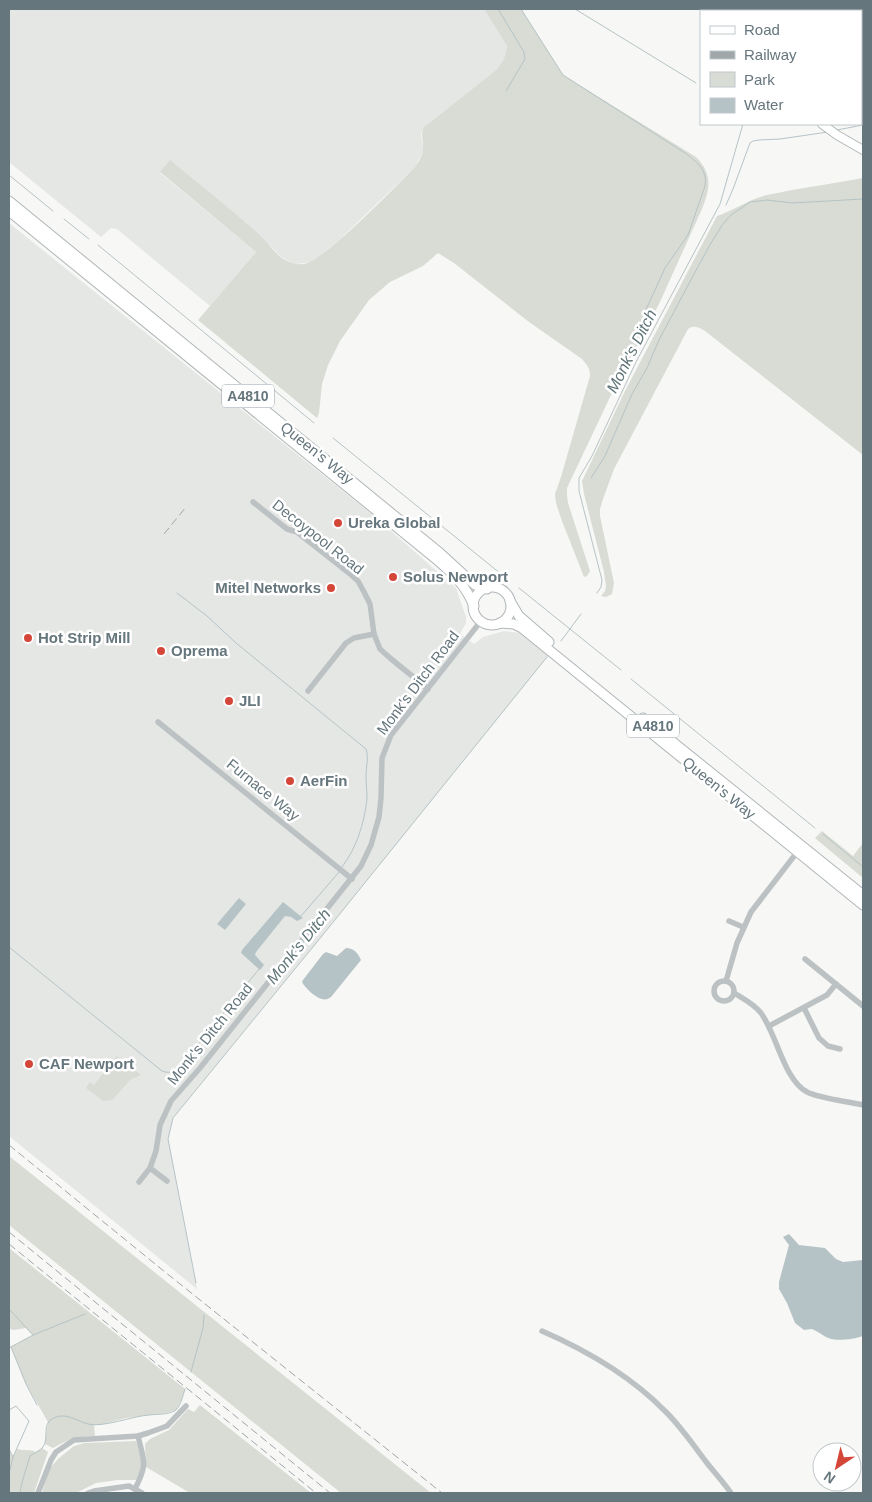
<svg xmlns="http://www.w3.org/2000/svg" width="872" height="1502" font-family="Helvetica,sans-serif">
	<rect width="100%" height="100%" fill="#f7f7f5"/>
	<g fill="#e5e7e5">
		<path d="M9,9H484L507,46L506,56L502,64L496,70L423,128L421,135L423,147V152L415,167L338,241L318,257L310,262L298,264L292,263L281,257L265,240L170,161L160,173L256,252L210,306L117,229L111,228L101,237L9,162Z"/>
		<path d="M9,223L374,516L456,588L466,617V623L460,634L474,644L483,637L504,631L520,633L549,655L326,931L173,1118L168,1139L197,1289L9,1136Z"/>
	</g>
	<g fill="#d8dcd4">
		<path d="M484,9H521L563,75L696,157C713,174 710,189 702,209L659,304L610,397L567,488V495L568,503L590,571L587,576L584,577L562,521L556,503L555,494L561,477L590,376C590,368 587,365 582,359L529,322L454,263L438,253L423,266L390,282L369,300L340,341L328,365L322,384L319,413L317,418L198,320L256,252L160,172L170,160C201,186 234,211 264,239C271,246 276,255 285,260C291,263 298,265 304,264C324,261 397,185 415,167C419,161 424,154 423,146C423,139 421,136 423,128L496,70C503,63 506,56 507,46Z"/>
		<path d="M863,178V455L705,331C698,327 694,325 688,329L614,469L603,499L600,509V516L614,583L612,594L606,597L601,596L605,591L606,586L604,572L584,494L582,481L625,391L717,216C735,210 749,199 767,195C799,188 831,184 863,178Z"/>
		<path d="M822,831L853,856L863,843V878L815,838Z"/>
		<path d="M117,1056L141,1075L130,1080L112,1100L103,1101L86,1088L90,1082L94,1085Z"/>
		<path d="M9,1156L431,1493H341L9,1225Z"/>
		<path d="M9,1248L185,1389L181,1401L176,1410L166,1413L149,1415L126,1418L100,1425H94L95,1436C76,1437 69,1439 53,1448L45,1444L48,1422L26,1384L11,1347L33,1335L26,1328L14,1330L9,1329Z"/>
		<path d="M200,1405L311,1493H190L146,1467L145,1444L150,1439L169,1430L188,1409L194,1412Z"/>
		<path d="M136,1441C141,1457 144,1464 137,1480H118L96,1483L76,1493H42L49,1469L59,1458L74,1446L85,1443Z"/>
		<path d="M42,1448L48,1452L34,1493H9V1449L13,1457L17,1449C24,1451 30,1449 36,1452Z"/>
	</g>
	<g fill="#b6c3c6">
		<path d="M239,898L246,904L225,930L217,924Z"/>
		<path d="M283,902L303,918L297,921L291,917L285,916L256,952L255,955L264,965L260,970L241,953L242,950Z"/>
		<path d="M346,948C354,948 358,953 361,960L331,997C328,999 326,1000 322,999C316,998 305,988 302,982L303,980L323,954L326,952L337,956Z"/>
		<path d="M789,1234L799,1245L825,1248L836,1259L843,1262L863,1260V1336C855,1339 839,1341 831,1339C824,1337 818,1331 812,1329C809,1329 806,1330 804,1330L795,1323L787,1303L779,1289V1282L789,1245L783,1237Z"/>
	</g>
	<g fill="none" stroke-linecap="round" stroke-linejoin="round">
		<g stroke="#b6c3c6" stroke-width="1">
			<path d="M498,9L524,52L525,59L506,91"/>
			<path d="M521,9L563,75L685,153C697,162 708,170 705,186L688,235L665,268L645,312"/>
			<path d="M575,9L696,83"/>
			<path d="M741,11L742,9"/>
			<path d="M774,11L775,9"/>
			<path d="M787,11L788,9"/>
			<path d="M837,130L863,125"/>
			<path d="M9,175L53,211"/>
			<path d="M726,205L733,189L750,143L753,141L759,140L780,139L828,132"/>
			<path d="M64,219L89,239"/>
			<path d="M98,245L314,423"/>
			<path d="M333,438L506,578"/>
			<path d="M591,478L605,456L632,394L647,368L659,340L694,274L711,243L723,224L731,215L750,202L767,200L792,203L863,199"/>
			<path d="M519,588L621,670"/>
			<path d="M177,593L207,616L236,643L366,749C369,758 366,766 366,776C366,783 367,791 367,799C364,824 357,847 342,867"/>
			<path d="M597,593L601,587L602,580L579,491V478L592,456L636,362L720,204L743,124"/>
			<path d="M561,641L581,614"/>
			<path d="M631,679L815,828"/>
			<path d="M823,834L863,867"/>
			<path d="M301,916L340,871"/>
			<path d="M9,947L162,1071C170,1074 176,1072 181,1065"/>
			<path d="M194,1050L259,969"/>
			<path d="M196,1283L168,1139L173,1118L326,931L547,657"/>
			<path d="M9,1309L33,1335"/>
			<path d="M11,1347L26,1384L37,1405"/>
			<path d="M9,1348L33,1335L85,1314"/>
			<path d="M191,1372L203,1328L204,1315"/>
			<path d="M9,1410L16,1406L29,1421L13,1457L9,1474"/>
			<path d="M9,1449L13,1457"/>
			<path d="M20,1493C20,1487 28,1463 30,1456C34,1453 40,1451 43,1447C49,1439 42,1424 52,1419C64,1411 77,1421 88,1424C102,1428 133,1416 149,1415C157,1414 169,1415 176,1410C181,1405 183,1395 185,1389"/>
		</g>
		<g stroke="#b1b8bb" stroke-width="10">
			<g id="secondary">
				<path d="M781,11V9"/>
				<path d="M822,124L837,135L863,150"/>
			</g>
		</g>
		<g stroke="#b0b6b9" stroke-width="11">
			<g id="primary">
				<path d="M9,201L440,553L475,585L487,589"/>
				<path d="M9,211L436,559C453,574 465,584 474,606"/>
				<circle cx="492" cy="606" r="19"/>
				<path d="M510,601L519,616L549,642"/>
				<path d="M500,623L514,624L522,628L863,905"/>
				<path d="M643,718L863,895"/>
			</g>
		</g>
		<g stroke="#bcc2c4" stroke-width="5.5">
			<path d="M253,502L287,529L297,532L349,573L358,581L364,592L370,604L374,634L380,649L390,658L428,689"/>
			<path d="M308,691L346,643L354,638L374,634"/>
			<path d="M158,722L352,879"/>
			<path d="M729,921L743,927"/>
			<path d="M805,959L863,1006"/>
			<path d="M726,981L737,943L751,912L798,851"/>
			<circle cx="724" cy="991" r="10"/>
			<path d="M734,993C744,999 754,1004 761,1013C777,1035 784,1080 807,1092C822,1099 846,1101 863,1105"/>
			<path d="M804,1008L819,1038L828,1046L840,1049"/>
			<path d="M769,1026L827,995L836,984"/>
			<path d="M150,1168L167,1181"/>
			<path d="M139,1182L150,1168L156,1151L160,1125L171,1101L200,1068L361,866L371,845L379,817L381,798L382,758L391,735L481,621"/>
			<path d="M542,1331C588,1351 631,1376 666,1412C682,1428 694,1446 707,1463C715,1473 724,1483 731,1493"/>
			<path d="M135,1489C148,1463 144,1462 138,1436"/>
			<path d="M38,1493L51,1460L56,1452L74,1440L138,1436L148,1433L167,1426L186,1406"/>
			<path d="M88,1493L94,1491L129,1486L142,1493"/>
		</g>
		<use href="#secondary" stroke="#fff" stroke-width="8"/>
		<use href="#primary" stroke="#fff" stroke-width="9"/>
		<g stroke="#9fa7aa" stroke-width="1" stroke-dasharray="8 4" stroke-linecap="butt">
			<path d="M164,534L186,507"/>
			<path d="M9,1145L165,1272L442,1493"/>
			<path d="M9,1232L330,1493"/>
			<path d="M9,1244L316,1493"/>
		</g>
	</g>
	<g fill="#d44738" stroke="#fff" stroke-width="2">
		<circle cx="338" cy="523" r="5"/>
		<circle cx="393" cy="577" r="5"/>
		<circle cx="331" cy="588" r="5"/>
		<circle cx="28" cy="638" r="5"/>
		<circle cx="161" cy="651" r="5"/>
		<circle cx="229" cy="701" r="5"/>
		<circle cx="290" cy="781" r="5"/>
		<circle cx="29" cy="1064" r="5"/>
	</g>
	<g text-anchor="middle" stroke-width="5" stroke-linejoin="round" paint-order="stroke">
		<g fill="#fff" stroke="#939fa4" stroke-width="1">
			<rect x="222" y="384.5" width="52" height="23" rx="4"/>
			<rect x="627" y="714.5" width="52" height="23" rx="4"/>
		</g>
		<g font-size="14" font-weight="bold" fill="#65767d">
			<text x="248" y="401">A4810</text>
			<text x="653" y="731">A4810</text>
		</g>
		<g font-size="15" fill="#65767d" stroke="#fff">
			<text transform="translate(317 453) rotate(39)" y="5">Queen's Way</text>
			<text transform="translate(318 537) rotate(38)" y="5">Decoypool Road</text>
			<text transform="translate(418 683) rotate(-53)" y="5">Monk's Ditch Road</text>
			<text transform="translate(719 788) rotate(39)" y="5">Queen's Way</text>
			<text transform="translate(263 790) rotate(39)" y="5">Furnace Way</text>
			<text transform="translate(210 1034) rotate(-51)" y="5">Monk's Ditch Road</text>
		</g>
		<g font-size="15" font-weight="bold" fill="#65767d" stroke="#fff" text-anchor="start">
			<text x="348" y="528">Ureka Global</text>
			<text x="403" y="582">Solus Newport</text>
			<text x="321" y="593" text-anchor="end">Mitel Networks</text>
			<text x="38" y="643">Hot Strip Mill</text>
			<text x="171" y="656">Oprema</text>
			<text x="239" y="706">JLI</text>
			<text x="300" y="786">AerFin</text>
			<text x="39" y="1069">CAF Newport</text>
		</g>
		<g font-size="16" font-style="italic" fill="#607578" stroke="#fff">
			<text transform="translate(631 351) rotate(-63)" y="6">Monk's Ditch</text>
			<text transform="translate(298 946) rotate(-51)" y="6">Monk's Ditch</text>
		</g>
	</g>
	<rect width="872" height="1502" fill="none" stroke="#65767d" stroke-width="20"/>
	<rect x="700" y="10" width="162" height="115" fill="#ffffff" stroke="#c1c8cb"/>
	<rect x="710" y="26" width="25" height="8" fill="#ffffff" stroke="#c1c8cb"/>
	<text x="744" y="35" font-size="15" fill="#65767d">Road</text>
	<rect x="710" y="51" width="25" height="8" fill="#9fa7aa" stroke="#c1c8cb"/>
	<text x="744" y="60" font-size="15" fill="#65767d">Railway</text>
	<rect x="710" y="72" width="25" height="15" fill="#d8dcd4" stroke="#c1c8cb"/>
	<text x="744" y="85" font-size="15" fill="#65767d">Park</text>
	<rect x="710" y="98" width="25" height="15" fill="#b6c3c6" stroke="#c1c8cb"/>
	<text x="744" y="110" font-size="15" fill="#65767d">Water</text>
	<g transform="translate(837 1467) rotate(215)"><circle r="24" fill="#ffffff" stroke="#c1c8cb"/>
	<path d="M0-4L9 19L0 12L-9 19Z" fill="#d44738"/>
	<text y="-8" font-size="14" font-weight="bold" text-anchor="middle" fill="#65767d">N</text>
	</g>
</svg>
